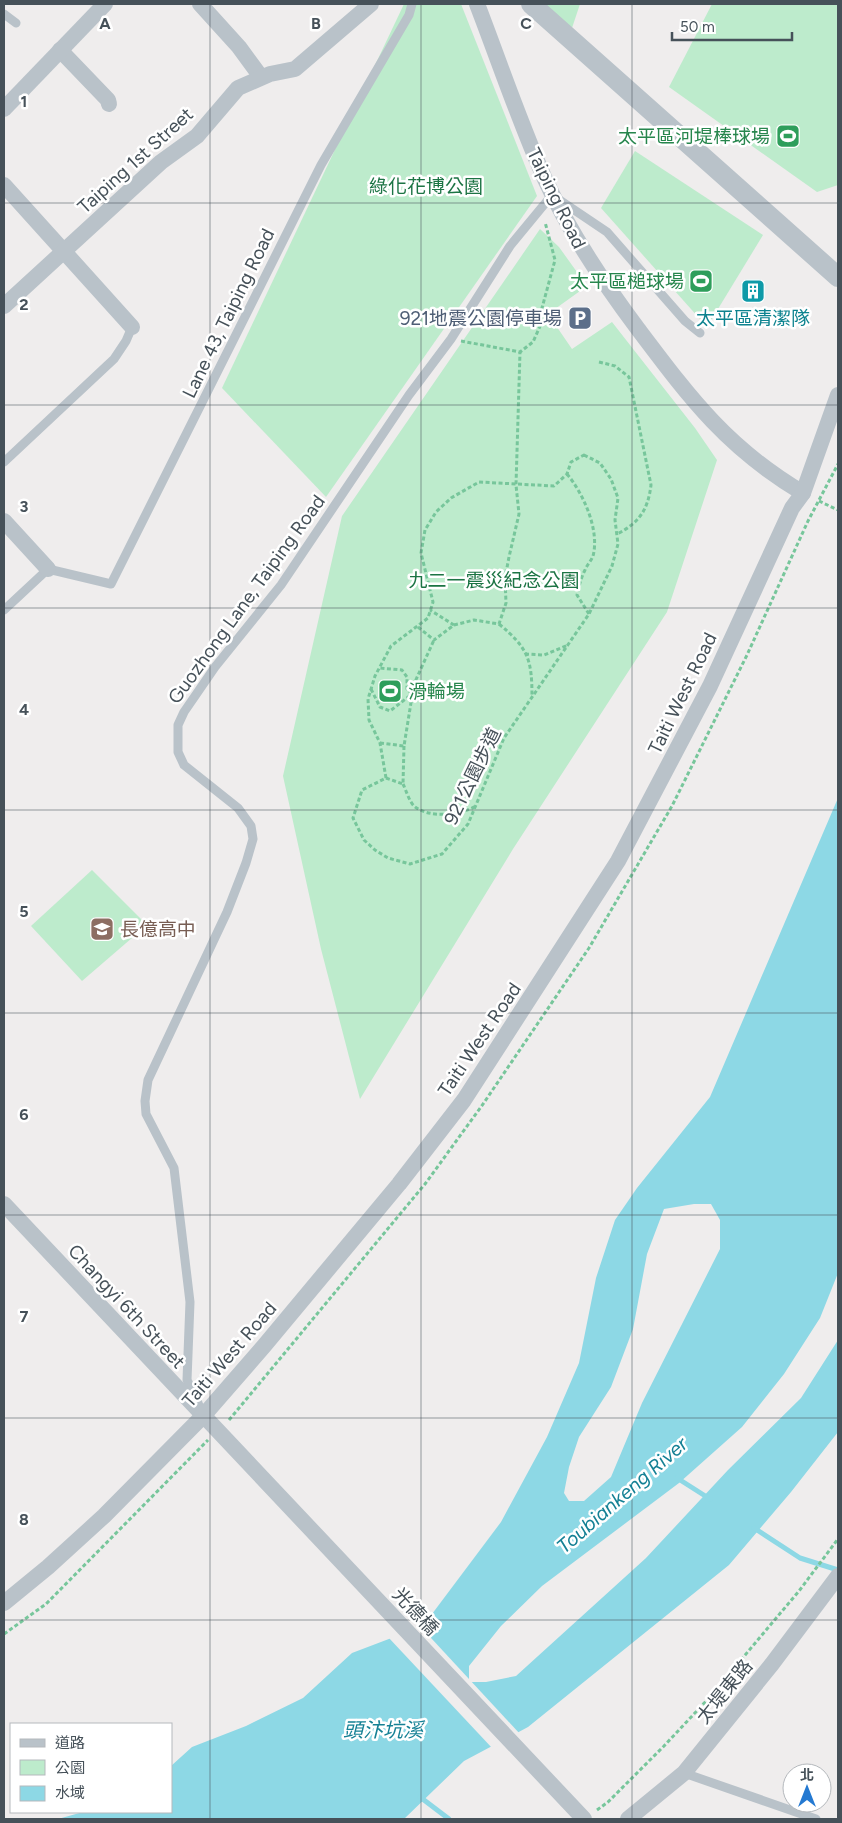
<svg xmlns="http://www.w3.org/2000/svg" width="842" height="1823" font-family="Figtree,'Noto Sans TC',sans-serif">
	<rect width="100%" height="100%" fill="#efeded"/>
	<g fill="#bdebcc">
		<path d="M404,4H461L537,196L326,497L222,388Z"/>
		<path d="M543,4H580L572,28Z"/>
		<path d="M712,4H838V185L817,192L669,87Z"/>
		<path d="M635,151L763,235L707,327L601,208Z"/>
		<path d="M540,229L559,247L587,286L548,314L572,349L612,322L695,428L717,460L667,612L513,849L360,1099L321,949L283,776L342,516Z"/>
		<path d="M92,870L147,925L82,981L31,926Z"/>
	</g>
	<path fill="#8dd8e5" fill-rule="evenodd" d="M838,798V1273L820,1318L784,1374L742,1427L679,1483L542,1586L501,1626L469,1666V1682H486L516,1676L646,1558L728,1470L801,1398L838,1340V1432L791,1492L729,1565L528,1727L464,1761L404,1819H58L83,1812H171V1766L192,1747L246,1726L303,1698L352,1653L423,1626L501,1522L547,1437L579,1363L596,1278L615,1220L637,1188L710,1097ZM694,1204H711L720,1220V1249L642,1403L611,1477L584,1501H569L564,1493L569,1467L579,1437L611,1387L633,1329L647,1254L664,1209Z"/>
	<path fill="#efeded" d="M419,1625L520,1734L493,1749L388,1637Z"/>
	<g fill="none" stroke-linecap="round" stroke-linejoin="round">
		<g stroke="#8dd8e5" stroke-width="5">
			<path d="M677,1478L710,1499"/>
			<path d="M754,1528L800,1558L838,1570"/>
			<path d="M420,1797L449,1819"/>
		</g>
		<g stroke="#77c69b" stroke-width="3" stroke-dasharray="4 2.5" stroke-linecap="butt">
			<path d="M461,341L520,352L533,342L541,324L542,308L555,260L545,222"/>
			<path d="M599,362L615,366L629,377L651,485C648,510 639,523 617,534"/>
			<path d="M584,455L600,463L611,479L618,498L615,520L618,544L612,566L589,614L504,738L468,824L442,854L410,864L388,858L375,850L364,840L353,818L362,790L386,778L380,743L369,720L368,699L375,676L391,646L428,618L433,602L421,553L425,530L436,512L451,498L479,482L554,486L567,474L571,462Z"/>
			<path d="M567,474C583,493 600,530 593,556C591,561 587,565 585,570C581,578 579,586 577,595L589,614"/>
			<path d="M819,501L838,510"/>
			<path d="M499,624C528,648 532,659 532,697"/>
			<path d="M454,625L474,620L499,624L506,603L505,578L509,557L519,514L516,485L520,352"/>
			<path d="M418,627L434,640L454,625L430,610"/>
			<path d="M525,654L544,655L568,645"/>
			<path d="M371,689L380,707L390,711L412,694L407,689V677L402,670L379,668"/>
			<path d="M380,743L404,746L414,684L434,640"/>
			<path d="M386,778L403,784L404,746"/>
			<path d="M403,784C406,790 409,801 414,806C429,819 460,815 476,806"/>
			<path d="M229,1420L425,1184L481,1107L589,948L672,806L747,655L808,521L838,464"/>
			<path d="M4,1634L46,1604L208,1440"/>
			<path d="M597,1810L608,1802L664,1746L708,1699L799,1591L838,1539"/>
		</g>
		<g stroke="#b9c2c9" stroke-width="9">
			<path d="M4,14L16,23"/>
			<path d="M4,462L114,359L126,341L132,327"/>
			<path d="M4,610L48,569L111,584L321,165L409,15L412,4"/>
			<path d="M198,1403L187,1380L190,1302L174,1168L146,1114L145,1101L148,1080L227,912L246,863L253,839L251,826L238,808L184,765L178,752V725L184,712L215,667L281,585L409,395L451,339L510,246L552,195L607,232L685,321L700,333"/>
			<path d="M684,1773L816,1819"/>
		</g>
		<g stroke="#b9c2c9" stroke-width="16">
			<path d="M200,4L239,47L261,77"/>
			<path d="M477,4C499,61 519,121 544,177C569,232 602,281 638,329C690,398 727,448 803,493"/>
			<path d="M60,50L108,100L109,104"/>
			<path d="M4,109L105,4"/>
			<path d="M4,185L132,327"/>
			<path d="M4,306L161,162L197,136L238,88L270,74L295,69L371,4"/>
			<path d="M4,521L48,569"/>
			<path d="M4,1204L584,1819"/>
			<path d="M4,1603L48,1567L104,1516L204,1415L264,1346L399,1184L464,1100L618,861L710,686L792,508L803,493L838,395"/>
			<path d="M628,1819L684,1773L772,1664L838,1576"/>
		</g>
		<path stroke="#b9c2c9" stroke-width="20" d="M531,4L838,277"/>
	</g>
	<path fill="none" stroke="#465159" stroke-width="1" stroke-opacity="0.55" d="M210,4V1819M421,4V1819M632,4V1819M4,203H838M4,405H838M4,608H838M4,810H838M4,1013H838M4,1215H838M4,1418H838M4,1620H838"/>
	<defs>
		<g id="stadium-square" transform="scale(1.25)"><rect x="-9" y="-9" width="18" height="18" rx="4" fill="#2e9e5b" stroke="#fff"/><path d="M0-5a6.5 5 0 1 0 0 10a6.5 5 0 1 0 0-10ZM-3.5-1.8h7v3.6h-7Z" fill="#fff"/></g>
		<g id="building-square" transform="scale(1.25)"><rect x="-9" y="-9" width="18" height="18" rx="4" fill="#0f9aa8" stroke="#fff"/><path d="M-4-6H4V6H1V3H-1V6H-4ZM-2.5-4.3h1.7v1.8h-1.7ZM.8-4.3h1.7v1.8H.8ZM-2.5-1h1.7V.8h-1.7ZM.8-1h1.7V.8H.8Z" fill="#fff"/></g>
		<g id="parking-square" transform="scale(1.25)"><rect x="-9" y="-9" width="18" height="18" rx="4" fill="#5c6f8a" stroke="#fff"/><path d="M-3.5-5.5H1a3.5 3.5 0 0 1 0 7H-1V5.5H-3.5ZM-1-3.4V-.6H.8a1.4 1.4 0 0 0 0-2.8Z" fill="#fff"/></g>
		<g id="school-square" transform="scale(1.25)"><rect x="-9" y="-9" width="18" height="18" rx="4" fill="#8d6e63" stroke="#fff"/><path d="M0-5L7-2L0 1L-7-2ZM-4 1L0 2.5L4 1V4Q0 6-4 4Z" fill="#fff"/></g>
	</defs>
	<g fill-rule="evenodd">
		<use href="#stadium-square" x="788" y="136"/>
		<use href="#stadium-square" x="701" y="281"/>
		<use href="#building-square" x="753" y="291"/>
		<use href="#parking-square" x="580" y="318"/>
		<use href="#stadium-square" x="390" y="691"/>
		<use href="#school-square" x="102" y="929"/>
	</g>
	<g text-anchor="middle" stroke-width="5" stroke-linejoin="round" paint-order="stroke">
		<g font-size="19" fill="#27864d" stroke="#fff" text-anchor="end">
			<text x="770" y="143">太平區河堤棒球場</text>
			<text x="684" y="288">太平區槌球場</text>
			<text x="408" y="698" text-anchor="start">滑輪場</text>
		</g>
		<g font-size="19" fill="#465159" stroke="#fff">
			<text transform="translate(135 160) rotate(-42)" y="7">Taiping 1st Street</text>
			<text transform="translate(557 198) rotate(64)" y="7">Taiping Road</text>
			<text transform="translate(228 313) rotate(-64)" y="7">Lane 43, Taiping Road</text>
			<text transform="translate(246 599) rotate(-54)" y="7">Guozhong Lane, Taiping Road</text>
			<text transform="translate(682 693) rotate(-64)" y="7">Taiti West Road</text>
			<text transform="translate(472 776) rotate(-64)" y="7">921公園步道</text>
			<text transform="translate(479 1039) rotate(-56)" y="7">Taiti West Road</text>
			<text transform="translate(127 1306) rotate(47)" y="7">Changyi 6th Street</text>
			<text transform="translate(229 1354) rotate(-49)" y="7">Taiti West Road</text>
			<text transform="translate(416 1611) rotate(47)" y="7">光德橋</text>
			<text transform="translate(724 1691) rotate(-51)" y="7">太堤東路</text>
		</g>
		<g font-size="19" fill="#1c7444" stroke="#fff">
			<text x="426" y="193">綠化花博公園</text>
			<text x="494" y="587">九二一震災紀念公園</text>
		</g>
		<g font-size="19" fill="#4e5e75" stroke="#fff" text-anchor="end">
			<text x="562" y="325">921地震公園停車場</text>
		</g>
		<g font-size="19" fill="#0d838f" stroke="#fff">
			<text x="753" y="325">太平區清潔隊</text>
		</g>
		<g font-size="19" fill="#785e54" stroke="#fff" text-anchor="start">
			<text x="120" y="936">長億高中</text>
		</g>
		<g font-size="20" font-style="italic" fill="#158195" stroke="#fff">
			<text transform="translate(622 1495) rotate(-41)" y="7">Toubiankeng River</text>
			<text x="383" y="1737">頭汴坑溪</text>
		</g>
	</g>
	<g font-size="16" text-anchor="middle" font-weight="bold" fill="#465159" stroke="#fff" stroke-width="5" stroke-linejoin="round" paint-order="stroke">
		<text x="105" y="29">A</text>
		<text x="316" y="29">B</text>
		<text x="526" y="29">C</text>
		<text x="24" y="107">1</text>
		<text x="24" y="310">2</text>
		<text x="24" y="512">3</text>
		<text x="24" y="715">4</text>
		<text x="24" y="917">5</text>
		<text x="24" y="1120">6</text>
		<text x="24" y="1322">7</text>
		<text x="24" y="1525">8</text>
	</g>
	<rect width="842" height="1823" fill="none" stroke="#465159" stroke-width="10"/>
	<rect x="10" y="1723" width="162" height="90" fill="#ffffff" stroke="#b5b9bd"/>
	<rect x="20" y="1739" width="25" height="8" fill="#b9c2c9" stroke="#b5b9bd"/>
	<text x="55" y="1748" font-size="15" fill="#465159">道路</text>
	<rect x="20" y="1760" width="25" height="15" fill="#bdebcc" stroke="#b5b9bd"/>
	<text x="55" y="1773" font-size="15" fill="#465159">公園</text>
	<rect x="20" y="1786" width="25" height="15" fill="#8dd8e5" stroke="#b5b9bd"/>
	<text x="55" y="1798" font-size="15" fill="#465159">水域</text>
	<g transform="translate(807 1788)"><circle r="24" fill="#ffffff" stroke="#b5b9bd"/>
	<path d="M0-4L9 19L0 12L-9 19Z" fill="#2479d1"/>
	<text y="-8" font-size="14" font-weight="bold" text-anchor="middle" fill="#465159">北</text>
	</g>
	<path d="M672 32v8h120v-8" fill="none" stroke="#465159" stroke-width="2.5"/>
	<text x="680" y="32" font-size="15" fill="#465159" stroke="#ffffff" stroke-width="4" paint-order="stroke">50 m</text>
</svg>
